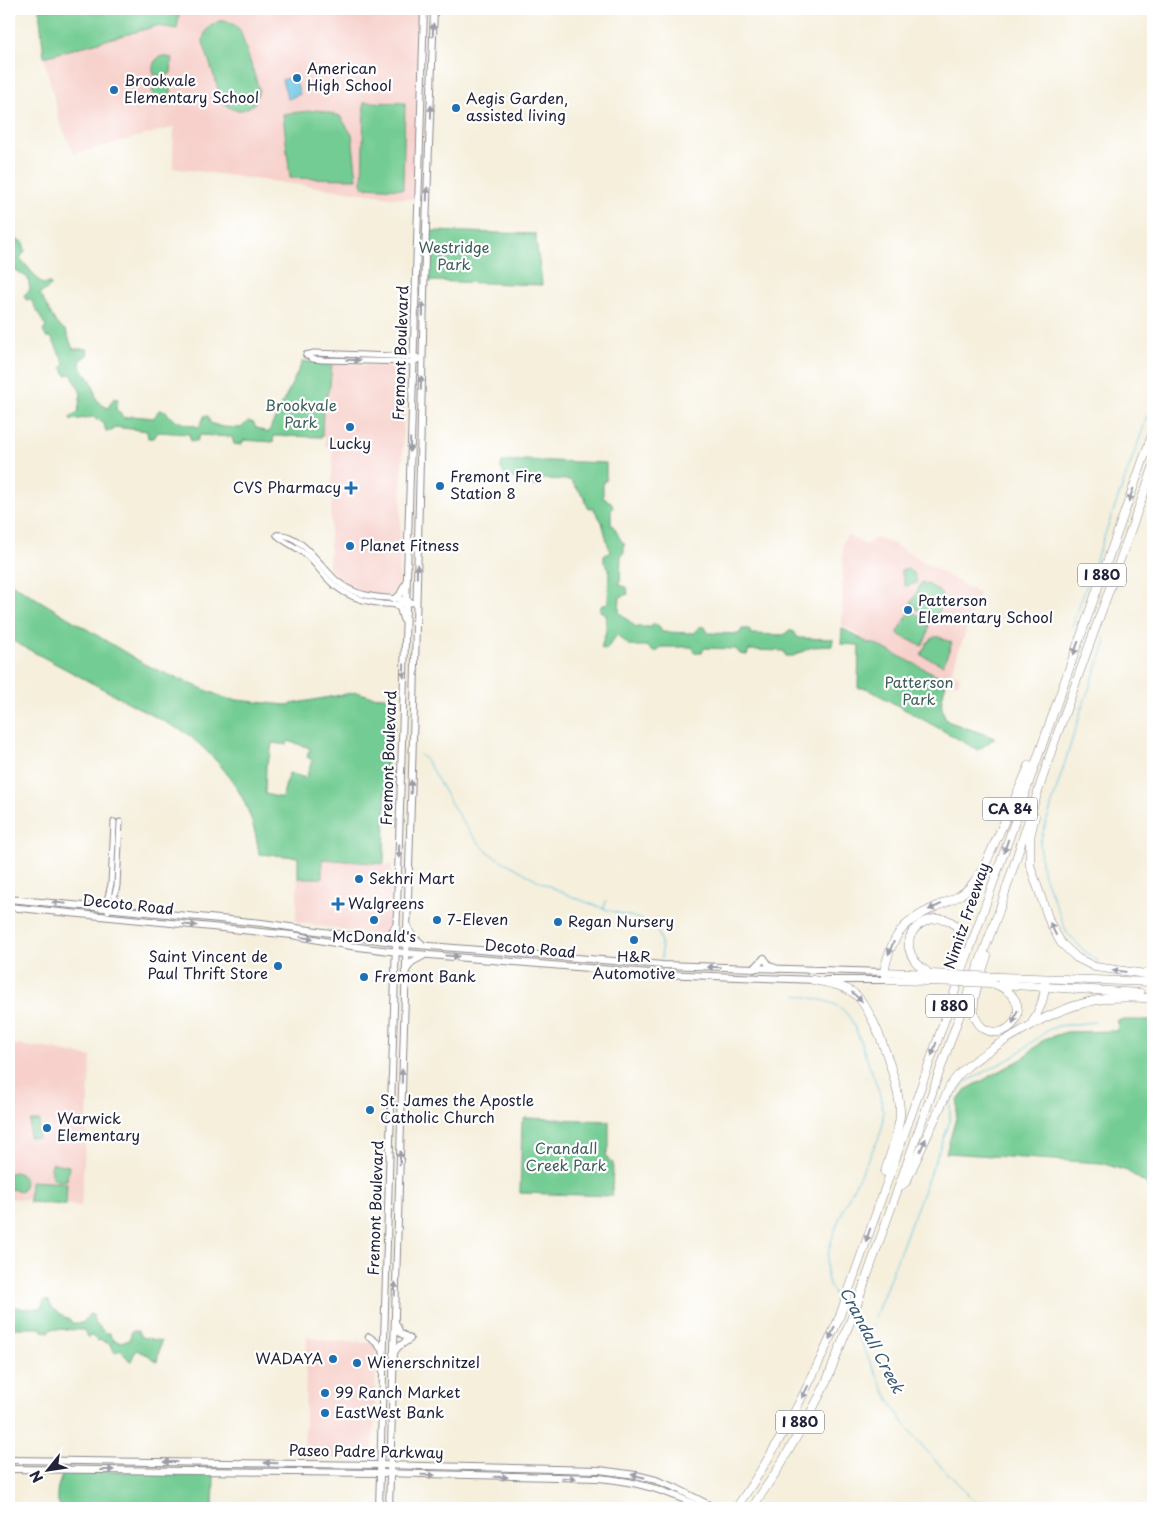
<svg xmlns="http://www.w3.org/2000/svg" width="1162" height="1517" font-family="'Playpen Sans',sans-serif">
	<rect width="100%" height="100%" fill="#fff"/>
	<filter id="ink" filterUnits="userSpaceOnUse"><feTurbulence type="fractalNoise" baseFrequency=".02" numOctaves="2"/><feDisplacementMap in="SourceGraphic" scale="10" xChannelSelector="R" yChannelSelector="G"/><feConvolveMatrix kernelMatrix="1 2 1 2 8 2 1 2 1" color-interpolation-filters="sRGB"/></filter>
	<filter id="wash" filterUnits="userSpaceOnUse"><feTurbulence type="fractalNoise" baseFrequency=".0096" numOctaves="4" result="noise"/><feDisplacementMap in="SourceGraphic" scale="20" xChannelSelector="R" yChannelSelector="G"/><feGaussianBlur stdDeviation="1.12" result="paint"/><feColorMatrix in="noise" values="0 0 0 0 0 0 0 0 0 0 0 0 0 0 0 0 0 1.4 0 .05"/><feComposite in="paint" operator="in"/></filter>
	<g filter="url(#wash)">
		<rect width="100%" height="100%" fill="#f5efdc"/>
		<g fill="#f7d0cb">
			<path d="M180,9H420L414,200L173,168L174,127L74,154L60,123L44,57L157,26L176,29Z"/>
			<path d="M332,363L399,366L405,370L399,588L398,593L394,596L376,595L362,591L343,581L329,569L333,450H329V446H325V437H322L323,408L330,385Z"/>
			<path d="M847,535L866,545L871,540L879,538L893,544L979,594L951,673L960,676L958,684L932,674L871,642L870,644L859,638L860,635L842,625L843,542Z"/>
			<path d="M322,859L392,865L389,926L386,933L381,936L374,935L296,922L298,878L321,877Z"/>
			<path d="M9,1044L52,1049L91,1057L81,1206L9,1198Z"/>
			<path d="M307,1337L329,1341L372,1343L376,1347L375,1409L372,1452L368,1458L347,1460L331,1458L304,1461Z"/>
		</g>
		<g fill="#73cc93" stroke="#4a7767" fill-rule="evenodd">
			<path d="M39,9H180L177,29L157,26L44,57Z"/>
			<path d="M220,21C229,21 234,23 240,30L259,89L255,103C243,113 232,113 222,101L203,42C204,31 209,25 220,21Z"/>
			<path d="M162,56L172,58L171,73L169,75H154C151,66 154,59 162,56Z"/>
			<path d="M154,86H169L171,88V103L164,105L155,101L152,92Z"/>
			<path d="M364,102L405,103L403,189L362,187Z"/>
			<path d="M318,110L340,116L352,135L357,179L290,178L283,114Z"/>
			<path d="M9,231L14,239L23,242L25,251L20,258L42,284L50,283L51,286L40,294L56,323L66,331L73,349H87L88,354L80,360C80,373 86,371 91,381C98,395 91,400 108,408L114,398L118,399L116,409L124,418L133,416L154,418L159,410L166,411C171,422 188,424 199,427L205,415L208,416L210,423L222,427L241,428L248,421L254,423L255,427L268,433L303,361L311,362L332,363L330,385L323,408L322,437L274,436L273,442L244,440L241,445L234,444L232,437L200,435L197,441H191L189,434L158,432L154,438H148L147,431L115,427L112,431H106L103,422L93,417L71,420L70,417L78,412L81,393L71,374L66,375L62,367L65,364L51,337H46L43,331L46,327L32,302L30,299L26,300L24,295L30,290L28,278L9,266Z"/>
			<path d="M430,231L536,234C536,252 541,267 542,285L428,281Z"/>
			<path d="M511,460L515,462L525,460L606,463V481H603V498L611,502L613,508L611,510V524C617,529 618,539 624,543V552L621,556L620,585L627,588L628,594L620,597L619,612L636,627H652L653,624L658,625L662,632L695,633L699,627H705L708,633L739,634L742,629H749L751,634L784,635L788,631H793L798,638L833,639L832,646L812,647L793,656H786L784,651L749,650L747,655L740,654L736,649L704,648L702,653H696L692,647H661L658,651H652L647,646H630L617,635L606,650L601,648L606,631V614L600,611L601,606L608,603L609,568L604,563V556L610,552L602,522L593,508H589L585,502L586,499L570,480L542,479L538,486H532V479L506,478L501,468L502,462H508Z"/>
			<path d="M907,569L914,573L917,583L905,586L901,570Z"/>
			<path d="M9,582L146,665L227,699L286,705L357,692L370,696L396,698L395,729H387L384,864L322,859V878H298V857L259,854C252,800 227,766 186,733L9,639ZM288,741L310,748L307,757L312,760L306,778L289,773L282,798L265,794L266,765L270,756L272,743L287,745Z"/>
			<path d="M922,582C944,591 947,596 936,618L912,607L911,603Z"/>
			<path d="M910,611C931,620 933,625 922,646L899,635L898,632Z"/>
			<path d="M842,628L870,644L871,642L947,680C942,699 938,703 947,721L995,738L978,750L866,688H858L859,645L841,644Z"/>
			<path d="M934,637H939L952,643L943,665L921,655L927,643Z"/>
			<path d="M1118,1020H1153V1188L1127,1171L1101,1163L946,1153L956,1118L958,1101L965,1090L1022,1059L1044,1039L1066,1032L1117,1031Z"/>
			<path d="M525,1118L609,1121V1147L606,1155L608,1160L613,1163L612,1196L520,1193L522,1122Z"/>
			<path d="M30,1121H40L38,1138L29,1137Z"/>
			<path d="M53,1163L69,1166L67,1180L58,1181L52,1178L50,1169Z"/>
			<path d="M16,1172C25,1175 27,1183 22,1191L9,1189V1173Z"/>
			<path d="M30,1181L67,1183L66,1205L29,1202Z"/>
			<path d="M44,1300L49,1301L51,1307L73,1323H83L89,1314L93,1315L94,1321L105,1333H110L111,1338L119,1342L129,1340L132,1331H138L141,1337L161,1341L157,1362L148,1355L136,1350L131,1361H130L120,1350L115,1353L111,1345L101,1340L97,1341L92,1336L87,1337L84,1330L51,1329L49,1332L43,1331L41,1328H13L9,1331V1304L24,1309L41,1308Z"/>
			<path d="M69,1471L209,1473L213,1476L214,1480L213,1508H62C53,1499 58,1486 62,1475Z"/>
		</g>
		<path fill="#67c6e5" stroke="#447490" d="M294,76L300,94L288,99L282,80Z"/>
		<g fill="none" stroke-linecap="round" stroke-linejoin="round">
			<g stroke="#67c6e5" stroke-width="1">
				<path d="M1073,627L1072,626L1153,401"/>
				<path d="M420,755L426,760C442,786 463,829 485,849C493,857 504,862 514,867C544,885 575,899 608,910C619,914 647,919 654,926C662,934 661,949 662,959"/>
				<path d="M604,908L606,901"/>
				<path d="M1100,963L1083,950L1067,933L1045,878L1041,864L1040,842L1082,708L1106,642L1104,638"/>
				<path d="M797,995C846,1004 848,1006 865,1054C872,1074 884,1097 883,1120C883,1133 874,1147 868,1159C853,1189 823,1242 827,1276C829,1287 835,1295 840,1304"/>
				<path d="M852,1325C869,1357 883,1393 904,1423C926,1454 956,1480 981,1508"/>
				<path d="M863,1345L873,1322L946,1132L950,1121V1102L953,1096L966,1082L1013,1057L1048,1030L1058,1026L1095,1022L1096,1021"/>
			</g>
		</g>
	</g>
	<g filter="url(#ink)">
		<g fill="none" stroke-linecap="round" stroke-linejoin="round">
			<g stroke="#8c888c" stroke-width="7">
				<g id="minor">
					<path d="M306,355L313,359L322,360L413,362L422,358"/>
					<path d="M306,355L314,353L417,357"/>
					<path d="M277,535C285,543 297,547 306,555C316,564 324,577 335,586C356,603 391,608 416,602"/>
					<path d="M277,535C300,532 322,568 337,581C351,593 368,597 387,598C395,599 402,599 410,601"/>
					<path d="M108,908L113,901L117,886L120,822"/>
					<path d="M108,911L107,901L111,884L114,822"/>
				</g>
			</g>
			<g stroke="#8c888c" stroke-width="8">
				<g id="major">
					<path d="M394,599L400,595L404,586"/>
					<path d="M394,604L400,608L403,619"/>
					<path d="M9,899L262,923L405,944L663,965L884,972"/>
					<path d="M9,907L292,935L351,946L405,953L662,974L816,980"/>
					<path d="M408,927L413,937L421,943"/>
					<path d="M381,940L391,933L396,925"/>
					<path d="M754,969L764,958L769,965L777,969"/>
					<path d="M405,972L412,962L423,956"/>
					<path d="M826,980H888"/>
					<path d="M369,1337L377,1343L382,1350"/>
					<path d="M393,1354L398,1347L410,1339L400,1333L395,1322"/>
					<path d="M9,1460L379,1465L599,1470L636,1475L656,1480L674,1487L715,1508"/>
					<path d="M9,1469L379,1473L599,1478C636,1481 669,1491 702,1508"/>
					<path d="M379,1508L424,9"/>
					<path d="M389,1508L414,706L425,255L434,9"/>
				</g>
			</g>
			<g stroke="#8c888c" stroke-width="9">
				<g id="highway">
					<path d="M1035,816L1030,837V865L1050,923L1061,943L1077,958L1095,967L1153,975"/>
					<path d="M987,956C982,972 972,996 974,1012C975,1018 978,1024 983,1028C1010,1046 1041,1000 992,983"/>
					<path d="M884,972L930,974"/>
					<path d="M930,974C925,970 919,966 915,961C889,926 952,899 961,937C964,950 957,967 954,979"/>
					<path d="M999,977L1153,982"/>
					<path d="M813,980C828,983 844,985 856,995C875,1012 902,1091 900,1116C898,1135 890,1154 885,1172"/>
					<path d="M928,981L888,980L884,972C892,932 905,920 942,904C954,899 965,894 973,883C985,870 990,852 998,836C1008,813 1019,790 1029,766"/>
					<path d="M999,984L1140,993"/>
					<path d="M1032,1023C1040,1009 1045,998 1045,982"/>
					<path d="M902,1185L906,1182L950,1086C963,1066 980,1057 999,1044C1032,1024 1065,1004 1104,999C1120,996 1137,998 1153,998"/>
					<path d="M736,1508C778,1449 810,1385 839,1318L1153,432"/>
					<path d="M752,1508L778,1469L811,1412L825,1385L856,1307L955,1028L999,911L1052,749L1153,468"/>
				</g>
			</g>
			<use href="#minor" stroke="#fff" stroke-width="5"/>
			<use href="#major" stroke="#fff" stroke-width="6"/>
			<use href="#highway" stroke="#fff" stroke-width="8"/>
			<g stroke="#8c888c" stroke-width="9" stroke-linecap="butt">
				<g id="highway-bridge">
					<path d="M930,974L999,977"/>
					<path d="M928,981L992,983"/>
				</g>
			</g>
			<use href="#highway-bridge" stroke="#fff" stroke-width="8"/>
		</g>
		<defs><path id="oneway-solid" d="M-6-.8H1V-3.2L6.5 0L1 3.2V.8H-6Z" transform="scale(1.25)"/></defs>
		<g fill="#9c9ca7">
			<use href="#oneway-solid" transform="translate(433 30) rotate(-88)"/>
			<use href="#oneway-solid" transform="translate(431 112) rotate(-89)"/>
			<use href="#oneway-solid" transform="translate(427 194) rotate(-88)"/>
			<use href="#oneway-solid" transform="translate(423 309) rotate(-89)"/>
			<use href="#oneway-solid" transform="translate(353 360) rotate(1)"/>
			<use href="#oneway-solid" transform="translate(421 383) rotate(-89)"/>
			<use href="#oneway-solid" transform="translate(410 445) rotate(92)"/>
			<use href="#oneway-solid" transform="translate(1131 495) rotate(110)"/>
			<use href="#oneway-solid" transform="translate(417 571) rotate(-89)"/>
			<use href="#oneway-solid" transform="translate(1076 648) rotate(110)"/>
			<use href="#oneway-solid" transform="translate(404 671) rotate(91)"/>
			<use href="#oneway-solid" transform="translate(411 787) rotate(-88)"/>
			<use href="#oneway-solid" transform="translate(1006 846) rotate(109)"/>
			<use href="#oneway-solid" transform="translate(399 851) rotate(92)"/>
			<use href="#oneway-solid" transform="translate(59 903) rotate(-174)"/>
			<use href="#oneway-solid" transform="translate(935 907) rotate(156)"/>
			<use href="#oneway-solid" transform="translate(190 925) rotate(6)"/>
			<use href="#oneway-solid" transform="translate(1053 929) rotate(-116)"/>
			<use href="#oneway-solid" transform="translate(307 938) rotate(9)"/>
			<use href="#oneway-solid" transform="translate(891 948) rotate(113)"/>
			<use href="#oneway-solid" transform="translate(452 956) rotate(4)"/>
			<use href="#oneway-solid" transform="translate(714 967) rotate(-178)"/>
			<use href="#oneway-solid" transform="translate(1119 971) rotate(-173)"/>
			<use href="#oneway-solid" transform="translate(857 997) rotate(43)"/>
			<use href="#oneway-solid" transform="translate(1015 1017) rotate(111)"/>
			<use href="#oneway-solid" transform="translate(934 1049) rotate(110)"/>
			<use href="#oneway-solid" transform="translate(402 1076) rotate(-89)"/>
			<use href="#oneway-solid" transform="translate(923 1145) rotate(-66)"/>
			<use href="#oneway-solid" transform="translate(400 1158) rotate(-88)"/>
			<use href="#oneway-solid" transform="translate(868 1235) rotate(109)"/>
			<use href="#oneway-solid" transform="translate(395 1289) rotate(-87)"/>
			<use href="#oneway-solid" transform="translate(832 1333) rotate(113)"/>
			<use href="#oneway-solid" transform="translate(805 1392) rotate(117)"/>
			<use href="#oneway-solid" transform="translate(170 1462) rotate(-180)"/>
			<use href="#oneway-solid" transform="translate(271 1463) rotate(-179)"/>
			<use href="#oneway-solid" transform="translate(107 1470)"/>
			<use href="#oneway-solid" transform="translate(428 1475) rotate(2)"/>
			<use href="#oneway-solid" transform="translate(638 1476) rotate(-167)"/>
			<use href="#oneway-solid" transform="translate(501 1477) rotate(1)"/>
			<use href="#oneway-solid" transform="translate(569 1478) rotate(1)"/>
		</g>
	</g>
	<g fill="#1f6fb2" stroke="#fff" stroke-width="2">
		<circle cx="297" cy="78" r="5"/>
		<circle cx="114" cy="90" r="5"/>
		<circle cx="456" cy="108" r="5"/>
		<circle cx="350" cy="427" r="5"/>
		<circle cx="440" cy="486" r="5"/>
		<path d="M348.5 480.5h5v5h5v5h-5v5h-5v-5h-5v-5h5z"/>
		<circle cx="350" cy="546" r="5"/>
		<circle cx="908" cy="610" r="5"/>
		<circle cx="359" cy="879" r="5"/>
		<path d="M335.5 896.5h5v5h5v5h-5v5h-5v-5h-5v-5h5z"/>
		<circle cx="374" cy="920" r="5"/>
		<circle cx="437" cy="920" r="5"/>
		<circle cx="558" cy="922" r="5"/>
		<circle cx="634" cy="940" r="5"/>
		<circle cx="278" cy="966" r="5"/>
		<circle cx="364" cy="977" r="5"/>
		<circle cx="370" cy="1110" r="5"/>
		<circle cx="47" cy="1128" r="5"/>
		<circle cx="333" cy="1359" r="5"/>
		<circle cx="357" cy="1363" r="5"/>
		<circle cx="325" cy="1393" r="5"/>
		<circle cx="325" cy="1413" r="5"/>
	</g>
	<g text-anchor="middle" stroke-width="4.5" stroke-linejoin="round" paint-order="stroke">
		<g fill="#fff" stroke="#646476" stroke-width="1">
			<rect x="1078" y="563.5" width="48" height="23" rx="4"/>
			<rect x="982.5" y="797.5" width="55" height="23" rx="4"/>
			<rect x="926" y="994.5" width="48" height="23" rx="4"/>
			<rect x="776" y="1410.5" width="48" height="23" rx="4"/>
		</g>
		<g font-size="14" font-weight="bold" fill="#22223b">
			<text x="1102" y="580">I 880</text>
			<text x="1010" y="814">CA 84</text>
			<text x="950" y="1011">I 880</text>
			<text x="800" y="1427">I 880</text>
		</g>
		<g font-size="15" fill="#22223b" stroke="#fff" text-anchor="start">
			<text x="307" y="74">American<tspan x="307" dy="17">High School</tspan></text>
			<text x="124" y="86">Brookvale<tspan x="124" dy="17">Elementary School</tspan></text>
			<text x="466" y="104">Aegis Garden,<tspan x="466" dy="17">assisted living</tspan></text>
			<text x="350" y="449" text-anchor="middle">Lucky</text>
			<text x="450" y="482">Fremont Fire<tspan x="450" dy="17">Station 8</tspan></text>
			<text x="341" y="493" text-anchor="end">CVS Pharmacy</text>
			<text x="360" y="551">Planet Fitness</text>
			<text x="918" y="606">Patterson<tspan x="918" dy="17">Elementary School</tspan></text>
			<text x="369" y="884">Sekhri Mart</text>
			<text x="348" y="909">Walgreens</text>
			<text x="447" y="925">7-Eleven</text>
			<text x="568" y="927">Regan Nursery</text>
			<text x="374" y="942" text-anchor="middle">McDonald's</text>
			<text x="268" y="962" text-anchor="end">Saint Vincent de<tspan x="268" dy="17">Paul Thrift Store</tspan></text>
			<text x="634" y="962" text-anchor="middle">H&amp;R<tspan x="634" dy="17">Automotive</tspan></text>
			<text x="374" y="982">Fremont Bank</text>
			<text x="380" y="1106">St. James the Apostle<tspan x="380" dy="17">Catholic Church</tspan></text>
			<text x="57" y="1124">Warwick<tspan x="57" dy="17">Elementary</tspan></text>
			<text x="323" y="1364" text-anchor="end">WADAYA</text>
			<text x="367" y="1368">Wienerschnitzel</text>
			<text x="335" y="1398">99 Ranch Market</text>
			<text x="335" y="1418">EastWest Bank</text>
		</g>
		<g font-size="15" fill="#3e5e5a" stroke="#fff">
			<text x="454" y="253">Westridge<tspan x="454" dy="17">Park</tspan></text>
			<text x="301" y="411">Brookvale<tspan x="301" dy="17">Park</tspan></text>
			<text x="919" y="688">Patterson<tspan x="919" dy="17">Park</tspan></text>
			<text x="566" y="1154">Crandall<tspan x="566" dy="17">Creek Park</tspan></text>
		</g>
		<g font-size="15" fill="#22223b" stroke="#fff">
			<text transform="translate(401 353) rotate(-88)" y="5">Fremont Boulevard</text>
			<text transform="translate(389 758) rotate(-88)" y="5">Fremont Boulevard</text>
			<text transform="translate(128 905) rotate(6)" y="5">Decoto Road</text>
			<text transform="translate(967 916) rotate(-71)" y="5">Nimitz Freeway</text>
			<text transform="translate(530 949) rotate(5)" y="5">Decoto Road</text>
			<text transform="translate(376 1208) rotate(-88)" y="5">Fremont Boulevard</text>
			<text transform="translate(366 1452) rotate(1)" y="5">Paseo Padre Parkway</text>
		</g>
		<g font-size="16" font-style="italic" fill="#3a5b76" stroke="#fff">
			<text transform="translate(872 1340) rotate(62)" y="6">Crandall Creek</text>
		</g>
	</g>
	<rect width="1162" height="1517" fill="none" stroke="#fff" stroke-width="30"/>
	<g transform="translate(48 1470) rotate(240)" stroke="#ffffff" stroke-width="4" paint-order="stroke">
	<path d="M0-4L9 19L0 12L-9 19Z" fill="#22223b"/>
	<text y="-8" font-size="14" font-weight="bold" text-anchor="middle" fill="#22223b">N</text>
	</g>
</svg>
